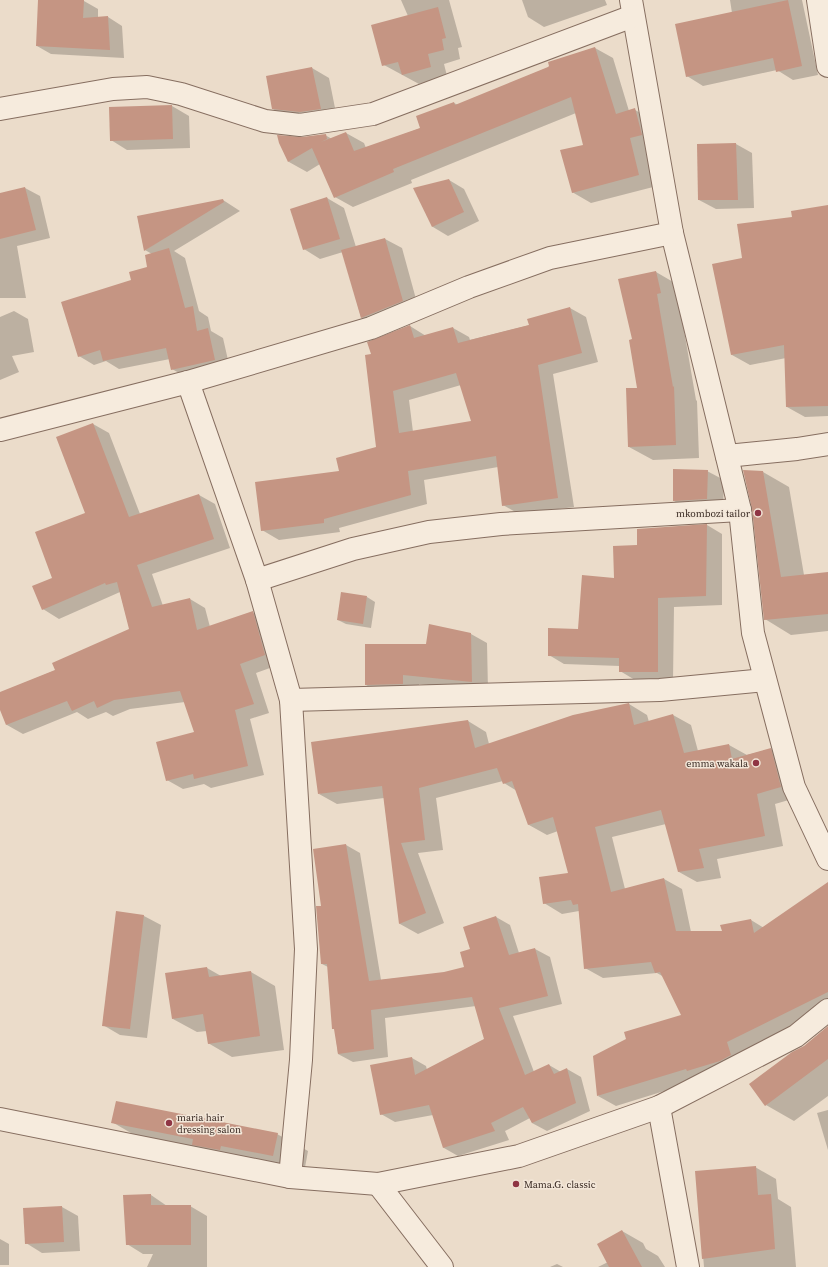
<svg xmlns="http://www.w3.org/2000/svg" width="828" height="1267" font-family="'Source Serif 4',serif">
	<rect width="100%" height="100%" fill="#ebdcca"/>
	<g fill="#0003" fill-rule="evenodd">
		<path d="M39,0L84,1L98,9V18L108,17L122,26L124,58L51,54L37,46Z"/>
		<path d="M401,0H449L462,47L458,48L460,59L444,64L447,76L419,84L384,65L408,16Z"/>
		<path d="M522,0H605L607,5L544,27L528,17Z"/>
		<path d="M730,0H802L818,75L793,80L777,70L703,86L687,76L732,13Z"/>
		<path d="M595,48L613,58L629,111L635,110L653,120L657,186L591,203L572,192L584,145L576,113L411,180L412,183L353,207L335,197L320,164L307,172L289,162L280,143L325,135L332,139L346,133L364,143L366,148L421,128L454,103L458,105Z"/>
		<path d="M312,68L329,78L337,118H290L273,109L267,77Z"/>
		<path d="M172,106L189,116L190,148L127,150L111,140L110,108Z"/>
		<path d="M736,144L752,153L754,208L716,209L699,200Z"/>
		<path d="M449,180L464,189L479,221L448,236L433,227L415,189Z"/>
		<path d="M25,188L40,196L50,238L17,246L26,298H0V194Z"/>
		<path d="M327,198L344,208L356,247L385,239L402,248L419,310L378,327L361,317L343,252L320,259L304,249Z"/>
		<path d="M223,200L240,211L174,251L185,258L199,311L208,317L211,331L223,338L230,369L188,378L172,369L170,359L119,369L106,361L94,365L79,356L132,281L148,268L152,254L145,250Z"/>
		<path d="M828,206V416L805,417L787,407L786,358L750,365L732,355L743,258L793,218Z"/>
		<path d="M656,272L680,286V307L696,400L697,401L699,458L653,460L629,447L638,389L633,340Z"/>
		<path d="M570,308L586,317L598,362L553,374L574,507L519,514L503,505L498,467L424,480L427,504L339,528L340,532L279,540L262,530L340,472L378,448L372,355L410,326L426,336L453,328L469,337L470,340L530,325ZM461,385L472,422L413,432L409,400Z"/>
		<path d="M14,311L28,319L34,352L12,356L19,372L0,380V317Z"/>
		<path d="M93,424L109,433L140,514L199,495L215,504L230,548L152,574L163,606L190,599L205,608L210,627L253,613L269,622L281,664L256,673L269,713L250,719L264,775L211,788L204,784L183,789L167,780L195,733L185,702L130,709L113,716L106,712L88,719L77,712L23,734L7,725L0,707V693L56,670L130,630L120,592L59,619L43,609L53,578L86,513Z"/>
		<path d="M707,471L724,480L723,508L690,510L674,501Z"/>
		<path d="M763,472L789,487L804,575L828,573V631L791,635L765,619Z"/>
		<path d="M707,525L722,534V605L674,607L673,681L635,680L620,671V666L564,664L549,655L578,630L638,546Z"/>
		<path d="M367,597L375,602L371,628L346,624L338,620Z"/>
		<path d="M471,634L487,643L488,691L419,684V693L382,694L366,685L426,645Z"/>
		<path d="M629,704L647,715L649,722L673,715L691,725L698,751L729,745L747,755L771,749L788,759L799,797L775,804L783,846L717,859L721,878L697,882L679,872L666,824L612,837L625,889L664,879L682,889L691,932H723L751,920L764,928L828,894V1011L703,1079L616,1106L598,1096L682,1015L664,977L657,973L603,978L585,968L579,911L562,914L544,903L569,874L558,831L547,835L529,825L517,791L504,783L503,781L436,798L443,850L418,853L444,923L418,934L400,924L384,798L337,804L319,794L468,721L486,732L489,744Z"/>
		<path d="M346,845L360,853L381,980L444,973L465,968L471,950L496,917L510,925L519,953L535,949L550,957L562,1004L513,1016L534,1072L549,1065L561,1072L567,1069L581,1077L590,1111L547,1131L532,1123L530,1118L505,1131L509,1140L458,1156L444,1148L433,1115L395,1122L381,1114L412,1058L426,1066L427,1070L485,1039L476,1006L385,1018L388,1057L353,1062L338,1054L328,967L322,964V907Z"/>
		<path d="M117,912L144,916L161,925L147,1038L120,1035L103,1025Z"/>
		<path d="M207,968L221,976L251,972L275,986L284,1050L232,1057L208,1043L207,1031L197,1032L173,1019Z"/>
		<path d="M828,1027V1096L794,1121L766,1105Z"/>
		<path d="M828,1110V1150L817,1113Z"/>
		<path d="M112,1122L277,1134L308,1151L304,1173L143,1140Z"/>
		<path d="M755,1167L776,1179L778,1199L791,1207L796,1267H704L696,1172Z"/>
		<path d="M151,1195L167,1206H190L207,1216V1267H147L153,1254H143L127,1244Z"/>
		<path d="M62,1207L78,1216L80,1251L42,1253L26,1243Z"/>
		<path d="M622,1231L643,1243L646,1249L658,1256L665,1267H598L608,1262Z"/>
		<path d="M0,1239L9,1244V1265H0Z"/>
		<path d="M557,1264L563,1267H550Z"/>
	</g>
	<g fill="#c59583" fill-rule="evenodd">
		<path d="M38,0H84L83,18L108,16L110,50L36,46Z"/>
		<path d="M788,0L802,66L776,72L773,58L686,77L675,24Z"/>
		<path d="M438,7L446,38L442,39L444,50L428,54L431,67L402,75L398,62L382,66L371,25Z"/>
		<path d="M595,47L616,114L635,108L642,135L630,138L639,175L572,193L560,150L583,145L571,97L393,169L394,172L334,198L312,148L288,162L279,143L277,135L302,137L326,134L327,139L321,142L346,132L354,151L420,128L416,116L454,102L455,105L548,67L549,66L548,62Z"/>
		<path d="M312,67L321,109L300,112L272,109L266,76Z"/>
		<path d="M172,105L173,139L110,141L109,107Z"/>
		<path d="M736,143L738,200H698L697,144Z"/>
		<path d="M449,179L464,212L432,227L413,188Z"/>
		<path d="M25,187L36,230L0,239V193Z"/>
		<path d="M327,197L340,239L303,250L290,209Z"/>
		<path d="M223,199L224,202L144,251L137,216Z"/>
		<path d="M828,205V406L786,407L784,345L731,355L712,264L742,258L737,224L792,217L791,211Z"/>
		<path d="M385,238L403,301L361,318L341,250Z"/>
		<path d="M169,248L185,308L193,306L197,331L208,328L215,360L171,370L166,348L103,361L100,350L78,357L61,302L131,280L129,272L147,267L145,255Z"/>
		<path d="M656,271L661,293L657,294L673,387L674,386L676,445L628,447L626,388H637L629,340L632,339L618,279Z"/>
		<path d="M570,307L582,353L538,365L558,498L502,506L496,456L408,471L411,495L324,519V523L261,531L255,482L339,471L336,458L376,447L365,355L371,354L367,342L410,325L414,338L453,327L458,343L529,325L527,319ZM456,373L471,421L399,433L393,391Z"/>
		<path d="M93,423L129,517L199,494L214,539L137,565L152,607L190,598L197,630L253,611L265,655L240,664L254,704L235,710L248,766L194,779L193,774L166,781L156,742L194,732L180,691L114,700L97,708L94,701L72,711L67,701L6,725L0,710V692L55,670L52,663L129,629L117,582L106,585L105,583L42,610L32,586L52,578L35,532L85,513L56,437Z"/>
		<path d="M673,469L708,470L707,499L673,501Z"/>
		<path d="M743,470L763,471L781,577L828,572V614L764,620L752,509Z"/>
		<path d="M707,524L706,596L658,598V672H619V658L548,656V628L578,629L582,575L614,578L613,546L637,545V529Z"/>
		<path d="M341,592L367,596L363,624L337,620Z"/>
		<path d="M429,624L471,633L472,682L403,675V684L365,685V644H426Z"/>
		<path d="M629,703L634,725L673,714L684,753L729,744L732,759L771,748L781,787L757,794L765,836L699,849L704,868L678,872L661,810L595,827L611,892L664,878L676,931H722L720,925L751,919L754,933L828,882V992L727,1042L731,1055L720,1061L687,1071L686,1069L597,1096L593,1056L626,1039L624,1032L681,1015L660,972L655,973L651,962L584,969L578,904L573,905L571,900L543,904L539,877L568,873L553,817L528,825L512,781L503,784L497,768L419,788L425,840L401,843L426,913L399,924L382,786L318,794L311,742L468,720L475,748L573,715Z"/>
		<path d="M346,844L369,981L444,972L464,967L460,952L470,949L463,927L496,916L509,955L535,948L548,996L499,1008L525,1075L549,1064L554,1074L567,1068L576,1103L532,1123L523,1107L491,1123L495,1131L443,1148L429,1105L380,1115L370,1065L412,1057L415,1075L484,1039L472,997L371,1010L374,1049L338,1054L334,1029H332L327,964H321L316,906H321L313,849Z"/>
		<path d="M116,911L144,915L130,1029L102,1026Z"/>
		<path d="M207,967L209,977L251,971L260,1036L208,1044L203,1014L172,1019L165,973Z"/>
		<path d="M828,1026V1059L765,1106L749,1084L792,1052L804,1046Z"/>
		<path d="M116,1101L278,1133L273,1156L221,1146L220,1150L192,1145L193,1139L111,1123Z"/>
		<path d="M756,1166L758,1195L771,1194L775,1249L702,1259L695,1171Z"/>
		<path d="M151,1194V1205H191V1245H126L123,1195Z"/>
		<path d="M62,1206L64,1242L25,1244L23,1208Z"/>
		<path d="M622,1230L642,1267H609L597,1244Z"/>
	</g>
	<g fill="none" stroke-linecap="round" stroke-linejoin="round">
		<g stroke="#866e60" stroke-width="24">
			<g id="minor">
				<path d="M631,0L672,233L740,510L753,633L794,787L828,859"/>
				<path d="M818,0L828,66"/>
				<path d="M0,109L113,89L147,87L181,94L265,121L300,125L373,114L633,16"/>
				<path d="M188,382L257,580L291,700L306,949L301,1060L290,1177"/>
				<path d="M0,430L188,382L371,328L469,287L550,258L672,233"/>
				<path d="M727,456L797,449L828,444"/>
				<path d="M257,580L353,549L429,532L501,524L740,510"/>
				<path d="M291,700L660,690L765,680"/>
				<path d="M659,1107L688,1267"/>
				<path d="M0,1119L290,1177L378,1184L519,1156L659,1107L796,1036L828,1010"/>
				<path d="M378,1184L442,1267"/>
			</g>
		</g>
		<use href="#minor" stroke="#f6ebdd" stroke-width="22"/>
	</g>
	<g fill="#8f3544" stroke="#f3e7d9" stroke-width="1.5">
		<circle cx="758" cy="513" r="4"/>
		<circle cx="756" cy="763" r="4"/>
		<circle cx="169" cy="1123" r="4"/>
		<circle cx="516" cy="1184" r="4"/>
	</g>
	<g text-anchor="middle" stroke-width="3" stroke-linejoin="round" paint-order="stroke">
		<g font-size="10" fill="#382922" stroke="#f3e7d9" text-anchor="end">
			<text x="750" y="517">mkombozi tailor</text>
			<text x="748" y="767">emma wakala</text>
			<text x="177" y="1121" text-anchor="start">maria hair<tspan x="177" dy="12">dressing salon</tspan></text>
			<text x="524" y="1188" text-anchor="start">Mama.G. classic</text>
		</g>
	</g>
</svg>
